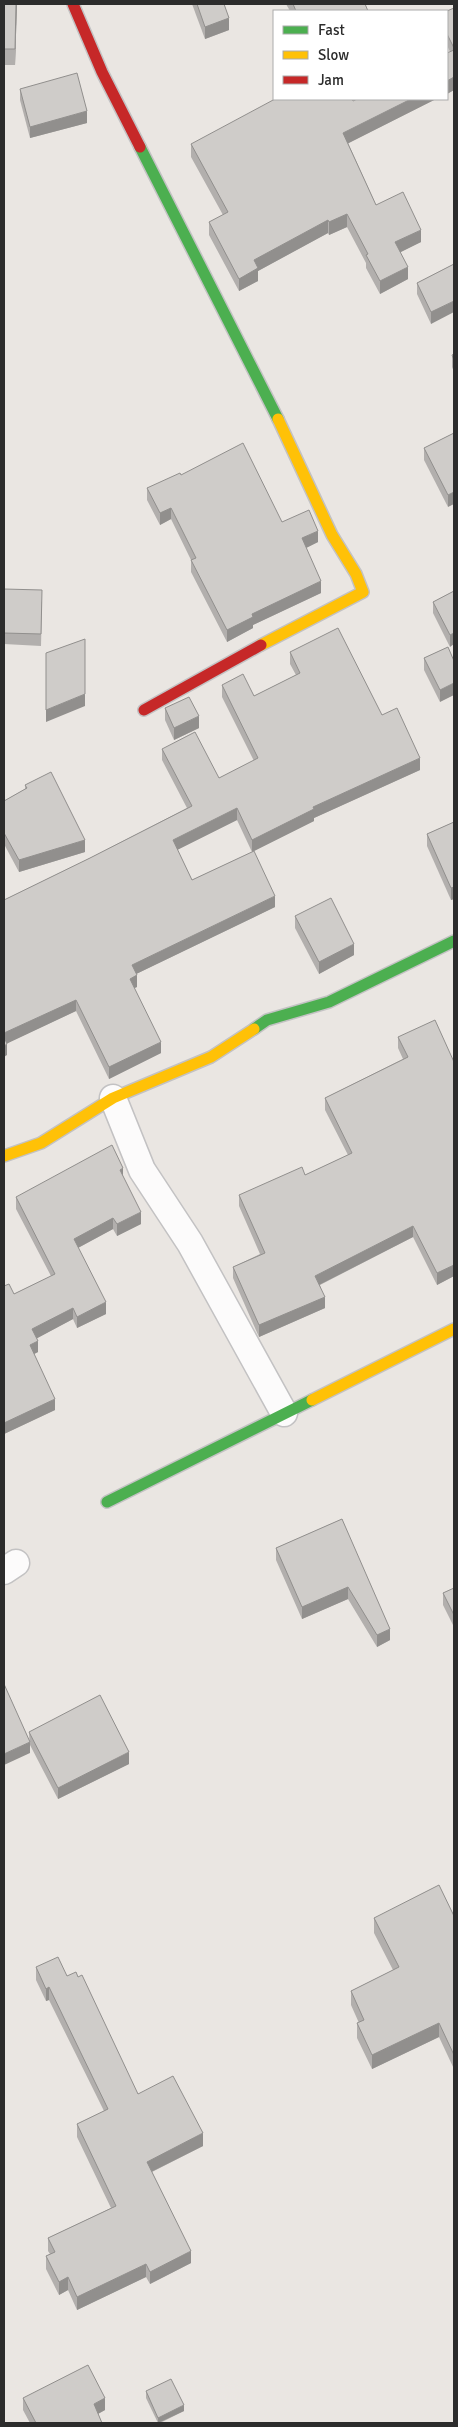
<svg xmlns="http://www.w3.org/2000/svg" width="458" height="2427" font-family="Signika,sans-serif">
	<rect width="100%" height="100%" fill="#eae6e2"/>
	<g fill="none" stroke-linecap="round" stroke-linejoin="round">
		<g stroke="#c3c2c3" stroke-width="29">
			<g id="street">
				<path d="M113,1098L142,1170L190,1243L284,1413"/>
				<path d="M4,1571L16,1563"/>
			</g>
		</g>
		<g stroke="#c3c2c3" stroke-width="14">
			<g id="fast">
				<path d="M140,147L278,419"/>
				<path d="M254,1029L267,1020L329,1002L454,941"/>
				<path d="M107,1502L312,1400"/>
			</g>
		</g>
		<g stroke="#c3c2c3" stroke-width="14">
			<g id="slow">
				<path d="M261,645L363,592L356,574L332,535L278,419"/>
				<path d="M4,1156L41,1143L113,1098L211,1057L254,1029"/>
				<path d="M312,1400L454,1329"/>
			</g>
		</g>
		<g stroke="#c3c2c3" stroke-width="14">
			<g id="jam">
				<path d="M73,4L102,72L140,147"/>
				<path d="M144,710L261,645"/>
			</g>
		</g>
		<use href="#street" stroke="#fcfbfb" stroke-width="26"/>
		<use href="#fast" stroke="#4caf50" stroke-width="11"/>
		<use href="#slow" stroke="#ffc107" stroke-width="11"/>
		<use href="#jam" stroke="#c62828" stroke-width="11"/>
	</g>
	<g fill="#b2afad" fill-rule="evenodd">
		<path d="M4,4H17L15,65H4Z"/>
		<path d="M192,4H224L229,30L205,39Z"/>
		<path d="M286,4H365L368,11H290Z"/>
		<path d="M454,8V90L447,94V53L450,52L447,45V11Z"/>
		<path d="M20,89L87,123L30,138L20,100Z"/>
		<path d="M436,99L348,143L376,205L421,242L400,252L408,279L380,294L366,268V263L347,227L329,235L328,233L258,271V281L239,291L209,235V222L223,215L191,157V144L353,101Z"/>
		<path d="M454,264L431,324L417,294V283Z"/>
		<path d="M454,354V372L452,367V355Z"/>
		<path d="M454,433L448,507L424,460V448Z"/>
		<path d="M181,475L282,522L318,542L306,548L321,593L253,625V628L227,642L191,572V560L171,519L160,525L147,500V488Z"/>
		<path d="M4,589L42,602L41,646L4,644Z"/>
		<path d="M454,591L450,647L433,613V602Z"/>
		<path d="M448,647L440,702L424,670V658Z"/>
		<path d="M290,652L382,715L420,770L314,818V821L252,852L275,907L136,974L137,987L134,988L161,1053L109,1079L76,1011L7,1043V1055L4,900L90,858L187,808L162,760V749L219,778L254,761L222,697V685L254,696L296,675L290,664ZM237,820L252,852L192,880L177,850Z"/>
		<path d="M165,708L199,728L174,740L165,720Z"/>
		<path d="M25,785L85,852L19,872L4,844V801L25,789Z"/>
		<path d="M454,822V899L451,900L427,846V834Z"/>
		<path d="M295,916L354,955L319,974L295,928Z"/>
		<path d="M398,1037L454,1062V1276L437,1285L413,1237L320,1285L325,1308L259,1337L233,1278V1267L260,1254L239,1206V1195L305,1175L348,1155L325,1110V1098L403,1059L398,1048Z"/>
		<path d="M123,1177L141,1224L117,1236L113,1229L78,1248L106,1314L77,1328L73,1319L37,1338L38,1352L34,1354L55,1410L4,1434V1286L14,1294L51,1276L16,1209V1197Z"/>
		<path d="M342,1519L390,1640L377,1647L348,1599L302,1619L276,1560V1548Z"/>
		<path d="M454,1588V1627L443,1605V1593Z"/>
		<path d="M29,1732L129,1764L58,1799L30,1745V1753Z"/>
		<path d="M454,1916V2069L439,2037L372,2069L357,2038V2023H359L351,2005V1991L393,1970L374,1933V1918Z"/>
		<path d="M36,1967L67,1976L138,2094L203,2146L152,2172L191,2263L150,2284L146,2277L77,2310L68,2290L59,2295L46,2269V2256L50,2254L48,2251V2238L111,2208L77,2137V2124L104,2111L49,2000L46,2001L36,1980Z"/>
		<path d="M146,2391L184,2411L160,2423H158L146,2398Z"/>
		<path d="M23,2398L105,2410L98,2414L102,2423H30L23,2410Z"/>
	</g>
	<g fill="#918f8d">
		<path d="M16,4H17L15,65V49Z"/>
		<path d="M229,18V30L205,39V27Z"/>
		<path d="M454,77V90L447,94V81Z"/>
		<path d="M411,99H436L343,146V133Z"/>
		<path d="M87,111V123L30,138V127Z"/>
		<path d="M347,214V227L329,235V222Z"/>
		<path d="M328,220V233L258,271V281L239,291V279L254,260Z"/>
		<path d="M421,230V242L395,255V242Z"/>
		<path d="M408,267V279L380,294V281Z"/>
		<path d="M454,301V312L431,324V312Z"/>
		<path d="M454,492V504L448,507V495Z"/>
		<path d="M171,508V519L160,525V513Z"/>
		<path d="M318,531V542L302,550V538Z"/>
		<path d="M321,581V593L253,625V628L227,642V630L252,614Z"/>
		<path d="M454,633V644L450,647V635Z"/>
		<path d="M454,683V695L440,702V690Z"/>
		<path d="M85,694V706L46,722V710Z"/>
		<path d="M199,716V728L174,740V728Z"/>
		<path d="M420,758V770L314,818V821L252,852V840L313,807Z"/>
		<path d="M237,808V820L173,852V840Z"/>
		<path d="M85,840V852L19,872V860Z"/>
		<path d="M454,887V899L451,900V888Z"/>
		<path d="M275,896V907L132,976V965Z"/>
		<path d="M354,944V955L319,974V962Z"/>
		<path d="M137,975V987L130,990V979Z"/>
		<path d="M76,1000V1011L4,1045V1033Z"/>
		<path d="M161,1042V1053L109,1079V1067Z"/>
		<path d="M7,1044V1055L4,1057V1046Z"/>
		<path d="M123,1168V1180L120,1170Z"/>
		<path d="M141,1212V1224L117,1236V1224Z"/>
		<path d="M113,1218V1229L74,1250V1239Z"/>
		<path d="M413,1226V1237L315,1287V1276Z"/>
		<path d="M454,1265V1276L437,1285V1273Z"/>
		<path d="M325,1297V1308L259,1337V1325Z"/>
		<path d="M106,1302V1314L77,1328V1317Z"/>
		<path d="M73,1308V1319L32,1341V1329Z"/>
		<path d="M38,1341V1352L30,1356V1345Z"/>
		<path d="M55,1399V1410L4,1434V1423Z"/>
		<path d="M348,1587V1599L302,1619V1607Z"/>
		<path d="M390,1629V1640L377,1647V1635Z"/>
		<path d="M30,1742V1753L4,1765V1754Z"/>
		<path d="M129,1752V1764L58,1799V1788Z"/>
		<path d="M49,1987V2000L46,2001V1989Z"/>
		<path d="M439,2023V2037L372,2069V2055Z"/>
		<path d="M203,2133V2146L147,2174V2162Z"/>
		<path d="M191,2251V2263L150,2284V2272Z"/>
		<path d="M146,2264V2277L77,2310V2297Z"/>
		<path d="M68,2277V2290L59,2295V2282Z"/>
		<path d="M105,2398V2410L94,2416V2404Z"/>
		<path d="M184,2405V2411L158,2423V2418Z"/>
	</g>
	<g fill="#cfccc9" stroke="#918f8d">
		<path d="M4,4H16L15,49H4Z"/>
		<path d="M197,4H224L229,18L205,27Z"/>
		<path d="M293,4H365L368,11H296Z"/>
		<path d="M454,8V48L447,34V11Z"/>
		<path d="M454,50V77L447,81V53Z"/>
		<path d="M77,73L87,111L30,127L20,89Z"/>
		<path d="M275,99H352L353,101L357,99H411L343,133L376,205L403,192L421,230L395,242L408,267L380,281L366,255L368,254L347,214L329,222L328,220L254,260L258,268L239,279L209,222L228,212L191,144Z"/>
		<path d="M454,264V301L431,312L417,283Z"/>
		<path d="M454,354V360L452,355Z"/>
		<path d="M454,433V492L448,495L424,448Z"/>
		<path d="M243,443L282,522L309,510L318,531L302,538L321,581L252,614L253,617L227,630L191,560L196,558L171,508L160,513L147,488L180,473L181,475Z"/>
		<path d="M4,589L42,590L41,634L4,633Z"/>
		<path d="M454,591V633L450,635L433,602Z"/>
		<path d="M338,628L382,715L397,708L420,758L313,807L314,809L252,840L237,808L173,840L192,880L254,851L275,896L132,965L137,975L130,979L161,1042L109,1067L76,1000L4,1033V900L90,858L192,806L162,749L195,732L219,778L258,758L222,685L243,674L254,696L300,673L290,652Z"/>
		<path d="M85,639V694L46,710V653Z"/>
		<path d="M448,647L454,661V683L440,690L424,658Z"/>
		<path d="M189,697L199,716L174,728L165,708Z"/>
		<path d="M51,772L85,840L19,860L4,833V801L27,788L25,785Z"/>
		<path d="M454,822V887L451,888L427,834Z"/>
		<path d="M331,898L354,944L319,962L295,916Z"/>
		<path d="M435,1020L454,1062V1265L437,1273L413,1226L315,1276L325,1297L259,1325L233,1267L265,1253L239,1195L302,1167L305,1175L352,1153L325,1098L408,1057L398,1037Z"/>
		<path d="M4,1037L7,1044L4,1046Z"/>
		<path d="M112,1145L123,1168L120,1170L141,1212L117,1224L113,1218L74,1239L106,1302L77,1317L73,1308L32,1329L38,1341L30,1345L55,1399L4,1423V1286L9,1284L14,1294L55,1274L16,1197Z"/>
		<path d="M342,1519L390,1629L377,1635L348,1587L302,1607L276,1548Z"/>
		<path d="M454,1588V1615L443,1593Z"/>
		<path d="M4,1684L30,1742L4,1754Z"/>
		<path d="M100,1695L129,1752L58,1788L29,1732Z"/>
		<path d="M439,1885L454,1916V2055L439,2023L372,2055L357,2023L364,2020L351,1991L399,1967L374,1918Z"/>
		<path d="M58,1957L67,1976L76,1972L78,1977L82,1975L138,2094L173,2076L203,2133L147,2162L191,2251L150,2272L146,2264L77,2297L68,2277L59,2282L46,2256L55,2252L48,2238L116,2206L77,2124L108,2109L49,1987L46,1989L36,1967Z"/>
		<path d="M88,2365L105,2398L94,2404L102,2423H36L23,2398Z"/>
		<path d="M171,2379L184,2405L158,2418L146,2391Z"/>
	</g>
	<rect width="458" height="2427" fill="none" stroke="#2c2c2c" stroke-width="10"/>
	<rect x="273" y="10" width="175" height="90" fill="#ffffff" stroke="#ababab"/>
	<rect x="283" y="26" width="25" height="8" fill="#4caf50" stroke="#ababab"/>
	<text x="318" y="35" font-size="15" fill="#2c2c2c">Fast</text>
	<rect x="283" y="51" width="25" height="8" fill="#ffc107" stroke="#ababab"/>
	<text x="318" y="60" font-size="15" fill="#2c2c2c">Slow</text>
	<rect x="283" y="76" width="25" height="8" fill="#c62828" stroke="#ababab"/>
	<text x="318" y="85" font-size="15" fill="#2c2c2c">Jam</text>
</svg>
